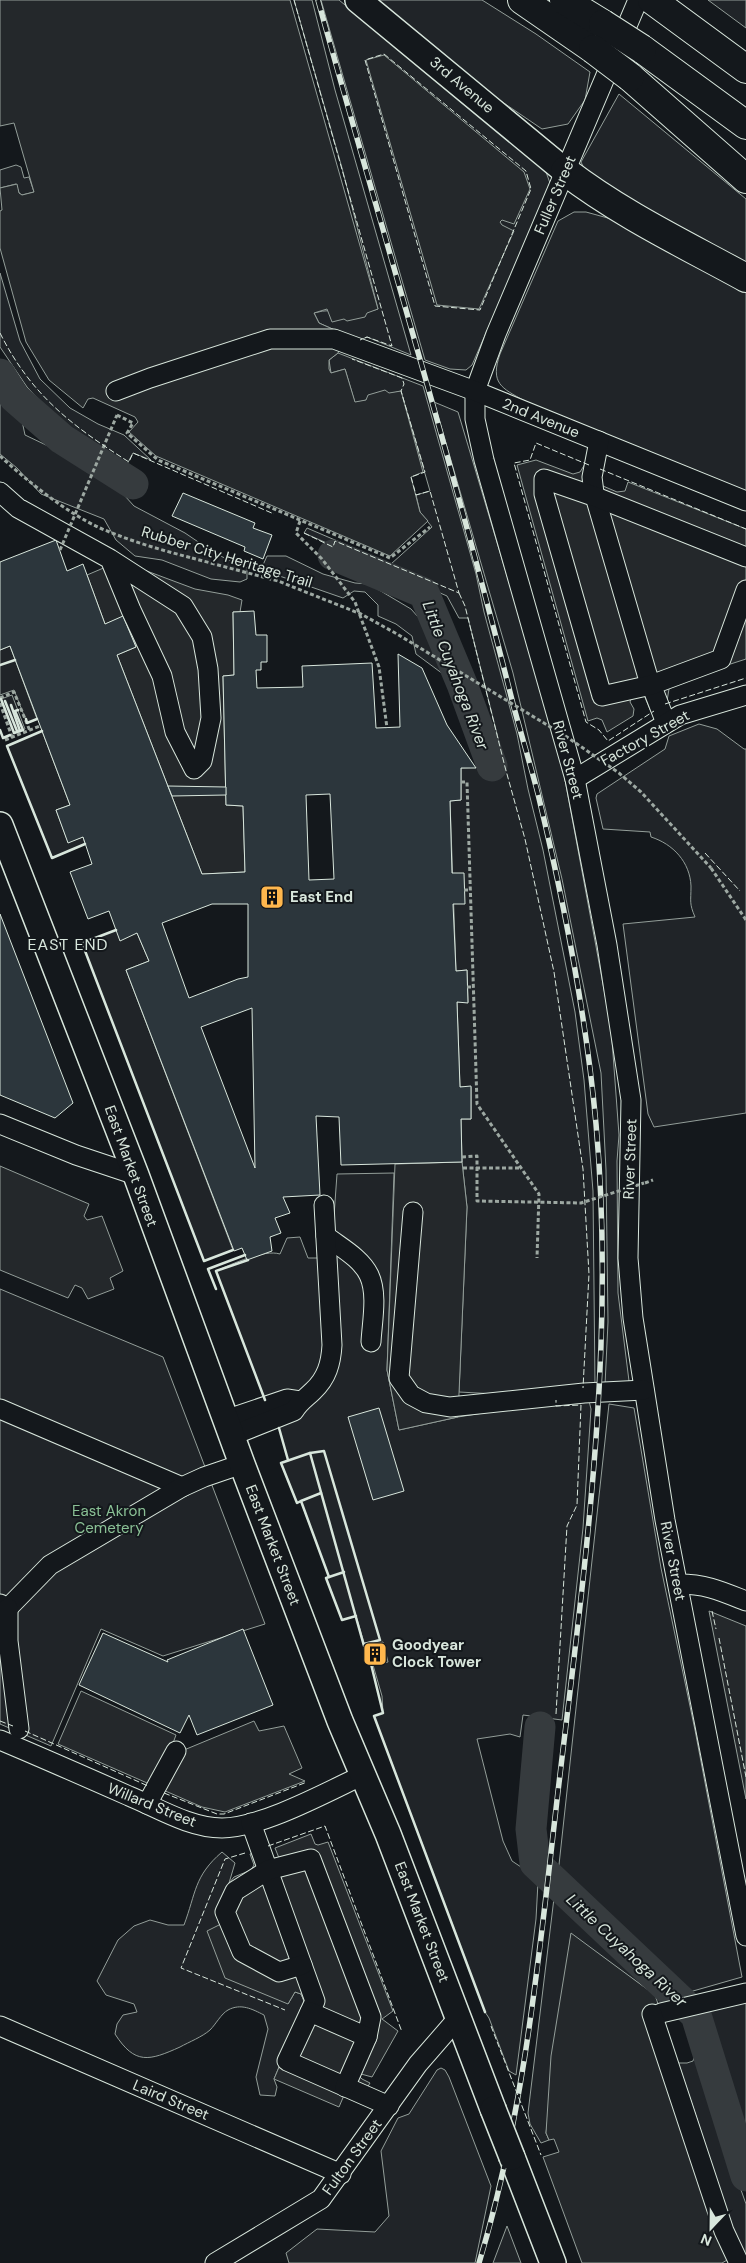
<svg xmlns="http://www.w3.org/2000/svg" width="746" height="2263" font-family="'DM Sans',sans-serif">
	<rect width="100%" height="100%" fill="#14181c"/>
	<g fill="#202428" stroke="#939e99">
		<path d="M294,0H312L335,90L411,355L367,337L360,340L346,335L319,323L314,313C336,306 357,317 378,309L342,168Z"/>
		<path d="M321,0H339L546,172L550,183L547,194L472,365L466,370L450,369L425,360Z"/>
		<path d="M377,0H482L536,34L590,72L585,100L568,124L542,129L492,95Z"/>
		<path d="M708,0H746V28Z"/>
		<path d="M619,94L746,199V271L589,179L581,162Z"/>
		<path d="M16,165L21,167L24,178L29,177L34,192L22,195L19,193L16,184L0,188V170Z"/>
		<path d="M574,212H586L615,220L746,291V491L525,401C501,388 490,383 500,354L558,221Z"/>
		<path d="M0,273L20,341L40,379L70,408L98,424L124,435L151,460L133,453L127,464L56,418L27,387L0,347Z"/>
		<path d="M338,353L423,386L476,574L484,612L517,734L528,789L543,850L575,1012L584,1080L593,1191L595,1386L514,1395L459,1392L467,1207L462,1162L461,1119H471V1087H460L457,1002H468L467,970L456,971L450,801L461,800V768L505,766L468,618H459L447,596L304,533L307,528L391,564L432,527L420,512L416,495L430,491L401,391L355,403L345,369L331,373L329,360Z"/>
		<path d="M0,395L21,416L25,435L67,455L88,471L115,485L134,506L185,533L216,554L247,568V579L240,582L211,579L162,560L135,556L116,540L104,519L41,494L17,468L0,454Z"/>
		<path d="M434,402L458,412L560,753L611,1027L619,1135L617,1161L618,1293L629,1381L618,1386L605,1385L608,1322L606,1170L601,1073L562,879L513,673Z"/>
		<path d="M267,556H286L323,574L355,583L369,584L411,609L434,635L443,652V674L416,654L412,636L396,624L378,616V605L365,592L354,591L343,598L268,572L263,565Z"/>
		<path d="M10,646L37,719L27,723L14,690L0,695V650Z"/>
		<path d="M12,695L25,729L14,733L1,699Z"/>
		<path d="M699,724L717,729L744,749H746V1113L654,1127L648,1114L623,924L695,917C689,903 691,902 691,886C690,862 673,844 651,837L650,832L603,829L596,798L597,794L665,749L669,736Z"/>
		<path d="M42,731L70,805L56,810L68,842L83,837L85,844L52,858L7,746Z"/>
		<path d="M116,930L137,933L149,961L126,970L233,1250L204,1261L82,943Z"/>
		<path d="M394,1173L387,1370L399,1430L458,1417L533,1405L589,1401L591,1409L583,1528L562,1720L523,1715L520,1737L510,1734L477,1739L503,1841L512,1861L530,1873L538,1882L536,1919L516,2075L509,2071L489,2018L485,2012L374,1716L383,1713L382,1696L373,1665L388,1662L383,1642L365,1646L356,1616L342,1620L326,1578L329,1577L301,1502L297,1503L281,1463L288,1460L279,1428L266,1402L216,1271C232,1264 264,1249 280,1254L287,1238L300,1237L308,1258H331L337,1174Z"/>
		<path d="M0,1289L163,1357L265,1624L163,1656L101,1629L51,1746L0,1724Z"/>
		<path d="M609,1404L634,1408L661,1568L695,1730L742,1977L686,1993L558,1874Z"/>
		<path d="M222,1852L235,1863L229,1883L218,1906L288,2004L295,1992L301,1994L304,2001L303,2010L274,2079L277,2087L275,2096L260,2095L256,2077L268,2029L264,2015C252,2009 241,2003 228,2010C221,2014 216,2024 210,2030C202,2037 189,2042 180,2047C149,2061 135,2065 115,2034L117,2024L123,2015L137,2012L134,2004L106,1995L97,1981L118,1940L134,1926L150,1920L168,1925H184C196,1893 194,1876 222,1852Z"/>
		<path d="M554,1898L628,1956L658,1990L670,1997L656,1998L655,1995L571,1934L546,2133L549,2140L541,2143L530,2124L528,2113Z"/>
		<path d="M746,2002V2131L707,2011Z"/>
		<path d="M696,2051L701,2056L718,2125L746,2204V2263H742L678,2063H687L693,2061Z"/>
		<path d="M441,2068L445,2070L449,2077L491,2186L475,2263H289L286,2253L317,2229L375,2232L389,2216L381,2151L398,2118L409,2114L437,2070Z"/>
		<path d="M507,2226L521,2263H493Z"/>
	</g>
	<g fill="#24282b" stroke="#939e99">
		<path d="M0,0H290L378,309L367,313L365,317L347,321L344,319L332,322L327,309L314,313L319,323L346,335L338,353L329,360V369L331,373L345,369L355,402L366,400L368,395L385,390L389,393L401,391L423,472L411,477L420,512L428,521L390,556L156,456L129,432L138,422L135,417L93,398L88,399L83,408L49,380L26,342L0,248V211L2,210L0,188L17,184L19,193L22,195L34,192L14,123L0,126Z"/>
		<path d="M384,55L524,172L530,189L514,224L502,220L500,222L502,225L514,231L479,309L437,305L366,60Z"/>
		<path d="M536,460L573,474L580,472L585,464L603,486L617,492L625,491L628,482L746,529V659L675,682L669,689L667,701L651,712L644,695H632L630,702L634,709L633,716L607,732L602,720L597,718L588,721L517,465Z"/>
		<path d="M120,561L195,589L228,595L242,600L240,612H233L234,675L223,676L226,805L243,806L245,872L202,874L117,655L136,647L123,617L105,624L87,575Z"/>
		<path d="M462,1162L467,1207L458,1417L399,1430L387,1370L395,1164Z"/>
		<path d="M0,1166L89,1204L84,1216L87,1220L102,1216L123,1271L110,1278L114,1289L88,1299L82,1288L75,1285L68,1298L0,1270Z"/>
		<path d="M709,1611L746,1626V1799Z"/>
		<path d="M81,1691L176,1735L166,1762L184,1750L254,1721L259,1731L284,1726L302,1768L289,1774L305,1781L225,1812L202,1807L58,1744Z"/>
		<path d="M311,1834L315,1844L318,1845L328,1842L393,2011L382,2019L398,2031L372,2077L361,2074L360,2077L362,2079L370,2083L359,2101L345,2093L339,2107L274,2079L303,2010L304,2001L301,1994L295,1992L288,2004L225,1978L207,1931L221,1924L218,1906L229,1883L234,1877L251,1870L254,1865L250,1854L268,1847L273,1859L279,1858L275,1848Z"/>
		<path d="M571,1933L655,1995L697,2119L739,2253L722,2263H582L543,2157L559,2152L554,2139L549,2140L546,2133L551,2056Z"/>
	</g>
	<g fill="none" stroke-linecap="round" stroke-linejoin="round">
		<g stroke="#363b3e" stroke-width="31">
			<path d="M0,374L14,397L62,439L133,484"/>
			<path d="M333,555L424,593L462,684L492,766"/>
			<path d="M540,1727L531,1829L535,1863L696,2015L746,2176"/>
		</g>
	</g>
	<g fill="#2c363c" stroke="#d8e6dc" fill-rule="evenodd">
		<path d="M183,493L255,523L253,528L272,535L263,559L244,551L245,547L172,516Z"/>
		<path d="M56,540L67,571L83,564L105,624L123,616L136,647L117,655L202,874L245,872L243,806L226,805L223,676L234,675L233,612L254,611L256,635H267V662H261V670H256L257,688L303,687L302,666L372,663L376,728L400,727L398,654L422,668L447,725L476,768H461V800L450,801L452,873H464L465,904H453L456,971L467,970L468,1003L457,1002L460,1087L471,1086V1119H461L462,1162L341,1165L339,1117L316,1116L320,1195L283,1197L290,1213L275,1218L281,1233L270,1237L272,1251L247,1260L242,1248L234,1251L126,970L149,961L137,933L120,941L109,911L88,919L70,872L92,864L83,837L68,843L56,810L70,805L10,646L0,650V562ZM330,794L334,879L309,880L306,795ZM212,904H248V977L238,979L189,998L162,923ZM252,1008L255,1168L201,1027Z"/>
		<path d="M168,786L226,787V795L172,796Z"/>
		<path d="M0,914L73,1103L55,1118L0,1095Z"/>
		<path d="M379,1408L404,1491L373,1500L348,1417Z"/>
		<path d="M243,1629L273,1705L197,1735L189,1715L180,1733L79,1685L103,1633L168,1662L167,1660Z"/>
		<path d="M382,1643L386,1660L369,1665L364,1648Z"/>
	</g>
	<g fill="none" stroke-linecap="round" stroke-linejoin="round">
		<g stroke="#d8e6dc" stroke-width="21">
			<g id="minor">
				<path d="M638,0L496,334L475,391V419L484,460L575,779L607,945L631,1100L628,1258L633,1318L665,1520L746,1936"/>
				<path d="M116,391L150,378L270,339H334L475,391L746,501"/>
				<path d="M599,441L592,477L594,493L647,674L666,723"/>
				<path d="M0,492L18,508L110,559L183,606L202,637L208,669L211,718L202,761L194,769L175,732L162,676L131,610L110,559"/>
				<path d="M746,557L596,497L544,479V494L602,696L651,685L721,659L746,590"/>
				<path d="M575,779L680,715L746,695"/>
				<path d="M0,1124L76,1155L136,1175"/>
				<path d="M413,1212L399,1378L411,1395L426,1403L450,1407L584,1393L644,1390"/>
				<path d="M326,1236C340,1247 361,1258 369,1275C378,1294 372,1322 371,1342"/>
				<path d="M0,1409L182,1487"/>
				<path d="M225,1420L287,1399L300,1401"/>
				<path d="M231,1436L294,1411C299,1402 306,1398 313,1391C327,1378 331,1363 332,1345L324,1205"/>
				<path d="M679,1584C706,1584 721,1591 746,1601"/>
				<path d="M0,1604L8,1608L50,1565L182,1487L204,1477L242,1464"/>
				<path d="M8,1608V1641L19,1729"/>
				<path d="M0,1740C43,1758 86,1777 129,1796C158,1808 190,1828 222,1828C261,1828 327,1792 363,1775"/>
				<path d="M147,1804L176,1751"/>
				<path d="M251,1823L315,2001L287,2061L389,2106"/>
				<path d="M302,1965L279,1972L242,1952L225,1912L235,1891L268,1870L311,1859L371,2017L367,2037"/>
				<path d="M310,2012L367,2037L345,2087"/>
				<path d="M661,2013L746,1993"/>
				<path d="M652,2014L724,2231L739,2263"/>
				<path d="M0,2026L341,2174"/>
				<path d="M215,2263L321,2199L418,2064L458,2018"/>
			</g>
		</g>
		<g stroke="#d8e6dc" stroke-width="28">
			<g id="major">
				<path d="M358,0L565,171"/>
				<path d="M0,825L136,1175L242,1464L340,1721L388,1834L493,2109"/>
				<path d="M512,2157L553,2263"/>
			</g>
		</g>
		<g stroke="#d8e6dc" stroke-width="30">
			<g id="highway">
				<path d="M522,0L593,49"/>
				<path d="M564,0L603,24"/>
				<path d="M652,0L746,69"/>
				<path d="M642,49L746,125"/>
				<path d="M630,77L746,179"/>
				<path d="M565,171C621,214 684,244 746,278"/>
			</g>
		</g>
		<g stroke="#9da8a2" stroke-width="3" stroke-dasharray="4 2.5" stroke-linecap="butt">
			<path d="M117,415L133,423L127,433L158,460L390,558L430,527"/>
			<path d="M0,456C27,481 67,513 100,528C130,541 161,550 192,558"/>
			<path d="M300,521L296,533L322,559L355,602L379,667L387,728"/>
			<path d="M0,698L14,692L30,731"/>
			<path d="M0,703L12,737"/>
			<path d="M5,740L40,726"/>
			<path d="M461,782H467L477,1104L539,1194L537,1258"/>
			<path d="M711,868L746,920"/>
			<path d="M464,890H470"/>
			<path d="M467,987H473"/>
			<path d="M463,1168H520"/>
			<path d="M645,1183L653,1180"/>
		</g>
		<use href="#minor" stroke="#14181c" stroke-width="19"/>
		<use href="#major" stroke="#14181c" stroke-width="25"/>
		<use href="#highway" stroke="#14181c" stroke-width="28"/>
		<g stroke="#d8e6dc" stroke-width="5.5">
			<path id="rail" d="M318,0C383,234 454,468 513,704C521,734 530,763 538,794C564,902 586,1013 596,1124C616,1345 585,1565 559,1783C540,1944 526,2108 479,2263"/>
		</g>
		<use href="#rail" stroke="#14181c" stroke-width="4" stroke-dasharray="11" stroke-linecap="butt"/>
		<g stroke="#d8e6dc" stroke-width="28" stroke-linecap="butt">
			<path id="major-bridge" d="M493,2109L512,2157"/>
		</g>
		<g stroke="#d8e6dc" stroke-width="30" stroke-linecap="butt">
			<g id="highway-bridge">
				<path d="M603,24L642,49"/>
				<path d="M593,49L630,77"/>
			</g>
		</g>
		<g stroke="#9da8a2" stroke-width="3" stroke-dasharray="4 2.5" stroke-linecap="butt">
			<path d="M60,550L117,415"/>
			<path d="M192,558L278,581L361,614L397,634L567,737L619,773L641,792L711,868"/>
			<path d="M462,1157L477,1156V1201L581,1203L644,1183"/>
		</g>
		<use href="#major-bridge" stroke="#14181c" stroke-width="25"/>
		<use href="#highway-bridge" stroke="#14181c" stroke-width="28"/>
		<g stroke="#d8e6dc" stroke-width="1" stroke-dasharray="6 2.5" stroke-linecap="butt">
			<path d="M294,0L392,346L367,337L360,340"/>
			<path d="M384,54L526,171L531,189L480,310L435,306L365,60Z"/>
			<path d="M0,333C31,395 72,426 129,462L133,453L274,514"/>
			<path d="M589,465L536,443L530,460L514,463L586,722L599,730L608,741L654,711"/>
			<path d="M600,469L746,529"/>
			<path d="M304,533L333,547L335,541L459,593L430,491L416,495L411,477L425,472L401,391L404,384L402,378L352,359"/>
			<path d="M459,593L465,606L505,767L525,839L554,972L583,1169L589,1274L583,1388"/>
			<path d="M665,704L746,678"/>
			<path d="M705,853L740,891"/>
			<path d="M712,1611L716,1629"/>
			<path d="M719,1638L746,1777"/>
			<path d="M556,1714L567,1526L577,1505L581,1405L556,1406V1400"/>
			<path d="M0,1721L13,1726"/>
			<path d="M25,1731L148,1786"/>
			<path d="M164,1793L217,1814H224L307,1782"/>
			<path d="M268,1846L325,1826L402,2032"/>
			<path d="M245,1853L225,1859L181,1968L285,2010"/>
			<path d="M491,2026L541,2155"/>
		</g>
		<g stroke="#d8e6dc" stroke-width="2.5">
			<path d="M0,665L15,660"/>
			<path d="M1,699L14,733L23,730L15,711L18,710"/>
			<path d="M5,701L17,731"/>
			<path d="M11,705L20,731"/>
			<path d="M26,719L27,723L37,719"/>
			<path d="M0,730L3,738L10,735"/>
			<path d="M42,731L7,746L52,858L85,844"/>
			<path d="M116,930L82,943L204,1261L233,1250"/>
			<path d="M248,1260L216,1271L265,1400"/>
			<path d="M216,1289L208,1269L245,1255"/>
			<path d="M279,1428L288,1460"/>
			<path d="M310,1453L364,1646"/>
			<path d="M321,1493L301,1501L329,1577"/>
			<path d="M301,1501L297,1503L281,1463L310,1453L324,1451L380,1640L364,1644"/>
			<path d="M344,1572L326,1578L342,1620L356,1616"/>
			<path d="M371,1664L383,1713L374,1716L485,2012"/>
		</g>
	</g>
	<defs>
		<g id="building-square" transform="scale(1.25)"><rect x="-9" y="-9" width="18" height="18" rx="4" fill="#ffb74d" stroke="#14181c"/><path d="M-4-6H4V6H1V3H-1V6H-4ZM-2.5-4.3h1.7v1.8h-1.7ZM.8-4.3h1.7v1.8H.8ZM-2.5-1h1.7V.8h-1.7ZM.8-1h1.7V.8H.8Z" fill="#111"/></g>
	</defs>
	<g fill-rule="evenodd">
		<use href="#building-square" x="272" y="897"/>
		<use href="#building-square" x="375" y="1654"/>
	</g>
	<g text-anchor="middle" stroke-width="4" stroke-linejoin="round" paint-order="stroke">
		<g font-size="15" fill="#d8e6dc" stroke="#14181c">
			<text transform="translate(462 85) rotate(40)" y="5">3rd Avenue</text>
			<text transform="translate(555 195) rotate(-67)" y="5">Fuller Street</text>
			<text transform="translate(541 418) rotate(22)" y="5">2nd Avenue</text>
			<text transform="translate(227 557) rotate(17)" y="5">Rubber City Heritage Trail</text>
			<text transform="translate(645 738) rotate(-29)" y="5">Factory Street</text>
			<text transform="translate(568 760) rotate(75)" y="5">River Street</text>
			<text transform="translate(630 1159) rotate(-88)" y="5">River Street</text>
			<text transform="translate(131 1166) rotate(70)" y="5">East Market Street</text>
			<text transform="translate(273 1545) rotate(69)" y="5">East Market Street</text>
			<text transform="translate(673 1561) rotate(79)" y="5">River Street</text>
			<text transform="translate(152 1805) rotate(22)" y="5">Willard Street</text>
			<text transform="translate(422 1922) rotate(69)" y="5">East Market Street</text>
			<text transform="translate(171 2100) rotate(23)" y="5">Laird Street</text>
			<text transform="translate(352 2157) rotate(-54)" y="5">Fulton Street</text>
		</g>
		<g font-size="15" font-weight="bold" fill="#d8e6dc" stroke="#14181c" text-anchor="start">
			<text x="290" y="902">East End</text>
			<text x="392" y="1650">Goodyear<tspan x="392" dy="17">Clock Tower</tspan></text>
		</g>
		<g font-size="15" fill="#8ac095" stroke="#14181c">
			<text x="109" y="1516">East Akron<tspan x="109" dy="17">Cemetery</tspan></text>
		</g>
		<g font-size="16" font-style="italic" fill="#d8e6dc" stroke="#14181c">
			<text transform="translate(456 675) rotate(69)" y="6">Little Cuyahoga River</text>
			<text transform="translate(627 1950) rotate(43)" y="6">Little Cuyahoga River</text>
		</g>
		<g font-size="16" letter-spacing="1" fill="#d8e6dc" stroke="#14181c">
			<text x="68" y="950">EAST END</text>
		</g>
	</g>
	<g transform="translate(711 2228) rotate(202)" stroke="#14181c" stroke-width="4" paint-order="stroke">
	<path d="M0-4L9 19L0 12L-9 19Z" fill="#d8e6dc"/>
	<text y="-8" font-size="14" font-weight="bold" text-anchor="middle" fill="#d8e6dc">N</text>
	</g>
</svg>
